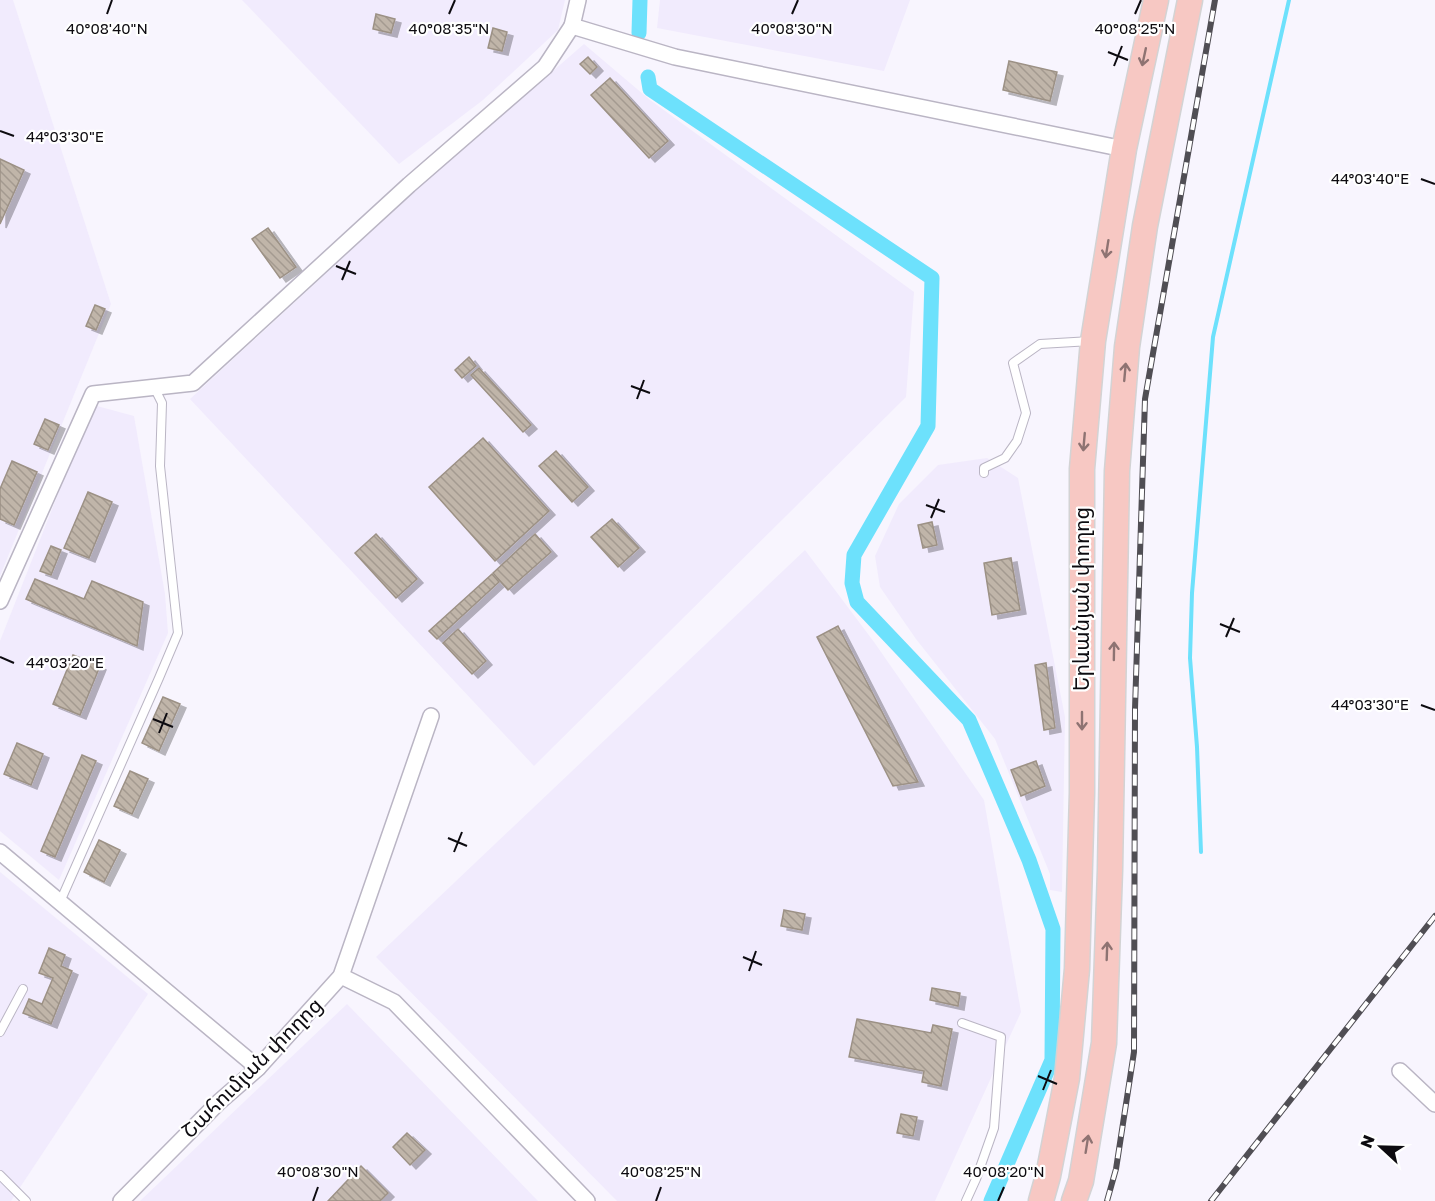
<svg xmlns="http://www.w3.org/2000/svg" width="1435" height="1201" font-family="'Golos Text','Noto Sans Armenian',sans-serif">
	<defs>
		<pattern id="building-back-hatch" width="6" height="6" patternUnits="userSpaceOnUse" patternTransform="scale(1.5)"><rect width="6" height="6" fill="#c0b5a9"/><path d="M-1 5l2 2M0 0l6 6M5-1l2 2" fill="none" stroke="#a49a90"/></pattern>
		<filter id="shadow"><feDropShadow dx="6" dy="4" stdDeviation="0" flood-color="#0004"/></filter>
	</defs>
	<rect width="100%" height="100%" fill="#f8f5fe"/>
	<g fill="#f1ebfd">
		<path d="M0,0H13L111,304L0,576Z"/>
		<path d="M242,0H565L558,30L483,100L399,164Z"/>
		<path d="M660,0H910L884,71L657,28Z"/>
		<path d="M584,44L650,100L914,292L906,397L534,766L190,399L424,183Z"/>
		<path d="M97,406L134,416L165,594L168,633L59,880L0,831V641L73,456Z"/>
		<path d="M987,458L1018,478L1065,717L1062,892L1050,890V874L995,739L916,639L880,587L875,556L899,504L938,465Z"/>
		<path d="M805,550L874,642L984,800L1021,1012L935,1201H617L376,957Z"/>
		<path d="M0,872L148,994L11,1201H0Z"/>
		<path d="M347,1004L538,1201H140Z"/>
	</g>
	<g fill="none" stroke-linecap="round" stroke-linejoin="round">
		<path stroke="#6de1fc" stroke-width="4" d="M1201,852L1197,747L1190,658L1192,593L1213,337L1289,0"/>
		<g stroke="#6de1fc" stroke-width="15">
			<path d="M639,33L640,0"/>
			<path d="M648,77L650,89L932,278L928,426L854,555L852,583L857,602L969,720L1029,860L1053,929L1052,1060L991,1201"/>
		</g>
	</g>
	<g fill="url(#building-back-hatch)" stroke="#9c9185" stroke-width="1.5" filter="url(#shadow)">
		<path d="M376,14L395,19L391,33L373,29Z"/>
		<path d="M493,28L507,32L502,51L488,48Z"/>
		<path d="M588,57L597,67L590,74L580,64Z"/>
		<path d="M1009,61L1057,72L1050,101L1003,90Z"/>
		<path d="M610,78L668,141L649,158L591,95Z"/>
		<path d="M0,159L24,170L0,224Z"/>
		<path d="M268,228L296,267L280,278L252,239Z"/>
		<path d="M95,305L105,309L96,330L86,326Z"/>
		<path d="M469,357L476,366L462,378L455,370Z"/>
		<path d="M479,368L531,425L523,432L471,375Z"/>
		<path d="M45,419L59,425L48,450L34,444Z"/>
		<path d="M483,438L549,511L495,561L429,487Z"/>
		<path d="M556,451L588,487L572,502L539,466Z"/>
		<path d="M12,461L37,472L14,525L0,519V489Z"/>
		<path d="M88,492L112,502L89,558L64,548Z"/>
		<path d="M612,519L639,548L618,567L591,537Z"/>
		<path d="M932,522L937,545L923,548L918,525Z"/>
		<path d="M376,534L417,579L396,598L355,553Z"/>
		<path d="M535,534L551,552L508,590L493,573Z"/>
		<path d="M51,546L61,550L51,575L40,571Z"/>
		<path d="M1011,558L1020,610L992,615L984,563Z"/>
		<path d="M492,574L499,582L437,639L429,631Z"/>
		<path d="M35,579L84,599L92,581L143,602L137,646L26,599Z"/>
		<path d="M838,626L918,782L893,786L817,637Z"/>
		<path d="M458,629L486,661L472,674L443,643Z"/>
		<path d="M73,655L100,666L80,715L53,704Z"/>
		<path d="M1046,663L1055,728L1044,730L1035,665Z"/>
		<path d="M163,697L180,704L159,751L142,743Z"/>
		<path d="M17,743L43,754L31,785L4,774Z"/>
		<path d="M82,755L96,761L55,857L41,851Z"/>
		<path d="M1036,761L1045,786L1021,796L1011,770Z"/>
		<path d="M130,771L148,779L132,814L114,806Z"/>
		<path d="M99,840L120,850L104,882L84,872Z"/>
		<path d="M784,910L805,914L802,930L781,926Z"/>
		<path d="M49,948L65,955L61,966L72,971L51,1024L23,1013L29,999L42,1004L53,978L39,973Z"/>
		<path d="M932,988L960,993L958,1006L930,1000Z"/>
		<path d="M857,1019L931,1033L933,1025L952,1029L941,1086L922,1082L924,1071L849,1057Z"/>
		<path d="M901,1114L917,1117L913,1136L897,1133Z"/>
		<path d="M407,1133L425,1150L410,1165L393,1147Z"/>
		<path d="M361,1166L388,1193L380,1201H328Z"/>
	</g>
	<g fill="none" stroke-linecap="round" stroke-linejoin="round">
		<g stroke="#bab5c4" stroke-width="10">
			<g id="service">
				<path d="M984,473V468L1005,458L1017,441L1026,413L1013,363L1040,344L1091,341"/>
				<path d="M60,902L159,678L178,633L160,466L162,403L154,387"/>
				<path d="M962,1023L1001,1037L994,1128L976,1179L966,1201"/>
				<path d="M0,1032L23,989"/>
				<path d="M0,1175L26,1201"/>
			</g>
		</g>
		<g stroke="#bab5c4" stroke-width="18">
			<g id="minor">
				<path d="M578,0L572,26L675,57L1124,149"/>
				<path d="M0,601L93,394L193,383L409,185L545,67L572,26"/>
				<path d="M0,852L258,1068"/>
				<path d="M341,976L394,1002L587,1201"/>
				<path d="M1400,1071L1435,1104"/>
				<path d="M121,1201L219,1102L258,1068L341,976L431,716"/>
			</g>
		</g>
		<g stroke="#d3d3d4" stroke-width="27">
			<g id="trunk">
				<path d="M1041,1201L1048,1176L1067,1078L1077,969L1082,793V469L1093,341L1124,149L1156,0"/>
				<path d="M1074,1201L1081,1181L1104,1043L1110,870L1117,471L1127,347L1145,226L1190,0"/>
			</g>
		</g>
		<use href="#service" stroke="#fff" stroke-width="8"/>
		<use href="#minor" stroke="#fff" stroke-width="15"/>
		<use href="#trunk" stroke="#f7c8c3" stroke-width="24"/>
		<g stroke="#504e54" stroke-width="6">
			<g id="rail">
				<path d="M1107,1201L1116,1169L1134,1052L1135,709L1145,399L1215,0"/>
				<path d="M1211,1201L1435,916"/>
			</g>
		</g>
		<use href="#rail" stroke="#fff" stroke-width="4" stroke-dasharray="11" stroke-linecap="butt"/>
	</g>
	<defs><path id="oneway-shaft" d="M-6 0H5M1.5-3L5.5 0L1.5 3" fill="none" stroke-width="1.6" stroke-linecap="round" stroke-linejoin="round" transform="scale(1.5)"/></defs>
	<g stroke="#8e7372">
		<use href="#oneway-shaft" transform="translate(1144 57) rotate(102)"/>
		<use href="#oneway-shaft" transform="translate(1107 249) rotate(99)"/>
		<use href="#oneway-shaft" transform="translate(1125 372) rotate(-85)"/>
		<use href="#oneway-shaft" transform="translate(1084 442) rotate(95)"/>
		<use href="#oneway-shaft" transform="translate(1114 651) rotate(-89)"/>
		<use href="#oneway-shaft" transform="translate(1082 721) rotate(90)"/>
		<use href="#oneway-shaft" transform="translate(1107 951) rotate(-88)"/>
		<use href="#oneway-shaft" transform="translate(1087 1144) rotate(-81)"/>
	</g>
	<path fill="none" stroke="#0d0b10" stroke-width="2" d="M107,14L112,0M449,14L455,0M792,14L798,0M1135,14L1141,0M1108,52L1128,60M1114,66L1122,46M0,131L14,136M1421,179L1435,184M336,266L356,274M342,280L350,261M631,386L650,393M637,399L644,380M926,505L945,512M931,518L939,499M1220,624L1240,632M1226,637L1234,618M0,657L14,663M1421,705L1435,710M153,719L173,727M159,733L167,713M448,838L467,846M454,852L462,832M743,957L762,965M749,971L756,951M1038,1076L1057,1084M1043,1090L1051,1070M313,1201L318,1187M656,1201L661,1187M998,1201L1004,1187"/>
	<g text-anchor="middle" stroke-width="4.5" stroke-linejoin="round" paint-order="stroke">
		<g font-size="21" fill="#0d0b10" stroke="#fff">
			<text transform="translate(1082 599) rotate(-90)" y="7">Երևանյան փողոց</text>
			<text transform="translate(252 1068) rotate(-45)" y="7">Շահումյան փողոց</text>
		</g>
	</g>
	<g font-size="15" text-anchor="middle" fill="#0d0b10" stroke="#fff" stroke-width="4.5" stroke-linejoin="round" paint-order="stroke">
		<text x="107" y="34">40°08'40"N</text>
		<text x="449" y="34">40°08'35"N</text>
		<text x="792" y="34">40°08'30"N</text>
		<text x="1135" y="34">40°08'25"N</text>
		<text x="65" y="142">44°03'30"E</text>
		<text x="1370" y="184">44°03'40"E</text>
		<text x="65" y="668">44°03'20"E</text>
		<text x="1370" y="710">44°03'30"E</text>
		<text x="318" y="1177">40°08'30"N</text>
		<text x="661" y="1177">40°08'25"N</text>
		<text x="1004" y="1177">40°08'20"N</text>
	</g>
	<g transform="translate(1381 1147) rotate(292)" stroke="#ffffff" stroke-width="4.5" paint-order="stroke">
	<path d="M0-4.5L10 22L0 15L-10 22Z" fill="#0d0b10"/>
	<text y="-9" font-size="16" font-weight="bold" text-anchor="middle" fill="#0d0b10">N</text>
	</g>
</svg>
